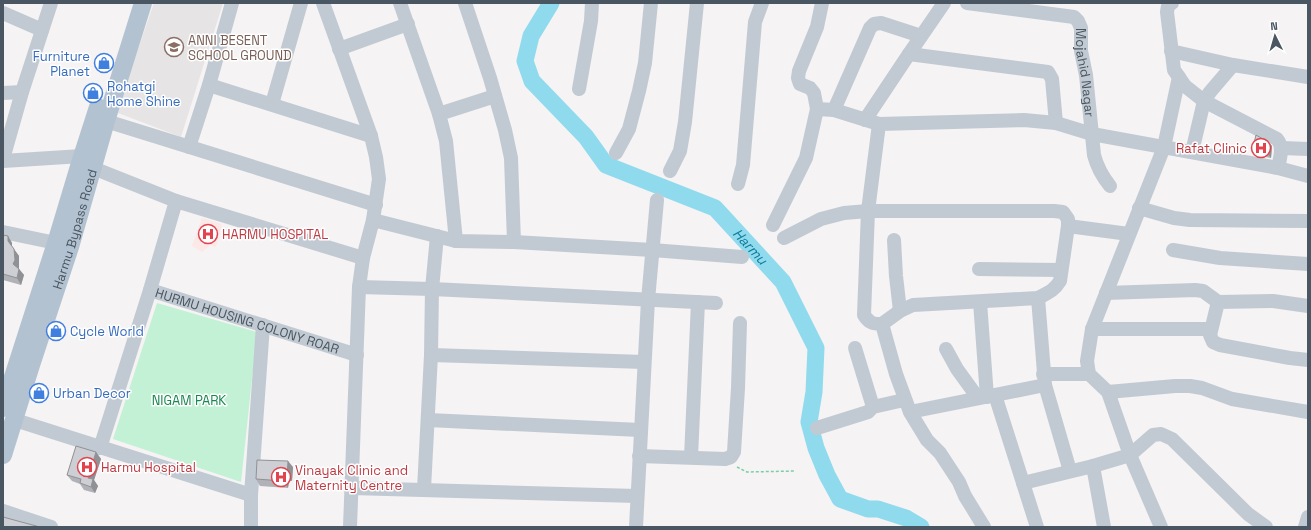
<svg xmlns="http://www.w3.org/2000/svg" width="1311" height="530" font-family="'Space Grotesk',sans-serif">
	<rect width="100%" height="100%" fill="#f5f3f3"/>
	<path fill="#e6e4e5" d="M154,3H223L181,137L118,113L123,92Z"/>
	<path fill="#fce8e6" d="M202,218L222,224L216,247L210,245L202,252L192,246Z"/>
	<path fill="#c3f1d5" d="M157,303L257,332L241,482L113,439Z"/>
	<g fill="none" stroke-linecap="round" stroke-linejoin="round">
		<path stroke="#90daee" stroke-width="17" id="s1" d="M551,3L531,36L525,61L532,81L586,137L606,165L715,208L783,282L816,348L814,392L809,422L816,448L827,475L840,499L868,509H878L906,518L921,527"/>
		<path stroke="#7ad0a6" stroke-width="1.5" stroke-dasharray="3 2" stroke-linecap="butt" d="M737,467L747,472L795,471"/>
		<g stroke="#c1cad2" stroke-width="14">
			<path d="M323,3L371,136L376,157L379,179L373,220L363,258L359,287L350,527"/>
			<path d="M400,3L439,114L446,141L456,241"/>
			<path d="M465,3L490,78L505,130L511,158L514,242"/>
			<path d="M944,3L909,54L1048,72L1052,79L1056,123"/>
			<path id="s2" d="M967,3L1074,17L1078,21L1081,28V51L1086,75L1094,155C1097,167 1102,176 1110,186"/>
			<path d="M1172,3L1168,6L1167,12L1174,70L1185,86L1204,101L1277,139C1284,147 1280,158 1278,168"/>
			<path d="M3,13L42,30"/>
			<path d="M339,49L408,24"/>
			<path d="M1171,51L1233,65L1308,77"/>
			<path d="M209,85L371,136"/>
			<path d="M579,89L591,21L592,3"/>
			<path d="M3,93L22,92"/>
			<path d="M272,104L301,3"/>
			<path d="M817,109L834,110L879,124L1024,120L1056,123L1092,134L1278,168L1308,176"/>
			<path d="M834,110L870,28L874,24L881,23L921,36"/>
			<path d="M439,114L495,96"/>
			<path d="M865,120L909,54"/>
			<path d="M106,121L376,205"/>
			<path d="M879,124L868,211L864,315C869,323 873,324 882,324L896,374L910,412L927,440L940,453L959,482L965,496L984,527"/>
			<path d="M189,147L209,85L232,3"/>
			<path d="M1282,148L1308,149"/>
			<path d="M1192,152L1204,101L1210,92L1233,65"/>
			<path d="M616,153L629,129L639,91L645,63L651,3"/>
			<path d="M3,159L22,92L51,3"/>
			<path d="M3,161L82,156"/>
			<path id="s3" d="M93,168L176,201L150,290L357,355"/>
			<path d="M670,171L680,151L685,122L697,3"/>
			<path d="M738,184L743,165L755,22L762,3"/>
			<path d="M176,201L363,258"/>
			<path d="M1139,208L1174,218L1190,220L1308,221"/>
			<path d="M373,220L456,241L514,242L652,250L742,257"/>
			<path d="M773,225L806,158L817,109L814,93L810,88L800,84L798,78L799,71L817,27L822,3"/>
			<path d="M1068,226L1129,234"/>
			<path d="M3,232L56,243"/>
			<path d="M784,238L821,219L844,213L868,211H1054L1063,212L1068,219V226L1060,281C1054,291 1047,293 1038,298L913,305L900,311L882,324"/>
			<path d="M894,240L896,276L900,311"/>
			<path d="M1173,250L1220,258L1308,264"/>
			<path d="M979,269L1061,270"/>
			<path d="M359,287L432,289L716,303"/>
			<path d="M1106,293L1195,290L1203,291L1218,302"/>
			<path d="M1038,298L1045,385L1070,471"/>
			<path d="M980,302L987,397"/>
			<path d="M1308,306L1273,301L1218,302L1210,335L1213,342L1220,345L1290,358L1308,360"/>
			<path d="M1092,329H1211"/>
			<path d="M855,348L873,407"/>
			<path d="M946,349L957,369L978,398"/>
			<path d="M431,355L644,362"/>
			<path d="M1043,374H1089"/>
			<path d="M1108,392L1175,386H1190L1202,388L1232,399L1308,412"/>
			<path d="M995,395L1037,527"/>
			<path d="M910,412L1045,385"/>
			<path d="M15,420L251,495"/>
			<path d="M428,420L640,430"/>
			<path d="M817,428L868,412L873,407L904,400"/>
			<path d="M100,448L150,290"/>
			<path d="M639,456L725,459L731,457L734,452L738,388L740,323"/>
			<path d="M691,457L698,302"/>
			<path d="M1093,466L1130,455L1153,435L1161,434L1172,439L1248,514L1266,527"/>
			<path d="M1023,483L1093,466L1104,527"/>
			<path d="M352,488L637,496"/>
			<path d="M424,489L431,355L432,289L437,236"/>
			<path d="M3,511L51,527"/>
			<path d="M251,527V495L263,325"/>
			<path d="M636,527L648,300L657,200"/>
			<path d="M1161,527L1130,455L1108,392L1089,374L1087,361L1092,329L1164,147L1179,77"/>
			<path d="M1305,527L1308,517"/>
		</g>
		<g stroke="#b3c2d1" stroke-width="18">
			<path d="M3,408L56,243L80,163L98,107"/>
			<path id="s4" d="M3,455L31,365L70,247L106,121L143,3"/>
		</g>
	</g>
	<g fill="#b0b2b7">
		<path d="M1268,142L1272,146L1271,158L1255,155L1252,151Z"/>
		<path d="M3,235L8,236L12,243V247L19,256V269L24,275L21,285L3,280Z"/>
		<path d="M96,452L101,459L94,480L98,486L95,493L84,490L80,484L72,481L67,475Z"/>
		<path d="M293,467L292,481H289L288,488L260,486L256,479Z"/>
	</g>
	<g fill="#909195">
		<path d="M1268,142L1272,146L1271,158L1268,154Z"/>
		<path d="M8,236L12,243V248L8,241Z"/>
		<path d="M14,249L19,256V267L18,271L13,264Z"/>
		<path d="M19,269L24,275L21,285L17,278Z"/>
		<path d="M96,452L101,459L94,480L98,486L95,493L91,487L88,478Z"/>
		<path d="M288,461L293,467L292,481L287,475Z"/>
		<path d="M284,474L289,481L288,488L284,481Z"/>
	</g>
	<g fill="#cdcfd5" stroke="#909195">
		<path d="M1256,135L1268,142V154L1252,151Z"/>
		<path d="M3,235L8,236V241L14,249L15,260L13,264L19,269L17,278L3,274Z"/>
		<path d="M76,446L96,452L88,478L93,479L91,487L80,483L81,479L67,475Z"/>
		<path d="M257,460L288,461L287,475L284,474V481L256,479Z"/>
		<path d="M3,517L40,527H3Z"/>
	</g>
	<defs>
		<g id="school-ring" transform="scale(1)"><circle r="9.5" fill="#fff" stroke="#8d6e63" stroke-width="1.5"/><path d="M0-5L7-2L0 1L-7-2ZM-4 1L0 2.5L4 1V4Q0 6-4 4Z" fill="#8d6e63"/></g>
		<g id="shop-ring" transform="scale(1)"><circle r="9.5" fill="#fff" stroke="#3f7fe0" stroke-width="1.5"/><path d="M-5-2.5h2.3a2.7 3.5 0 0 1 5.4 0H5L5.5 6h-11ZM-1.5-2.5h3a1.5 2.3 0 0 0-3 0Z" fill="#3f7fe0"/></g>
		<g id="hospital-ring" transform="scale(1)"><circle r="9.5" fill="#fff" stroke="#e0444e" stroke-width="1.5"/><path d="M-5-5h3v3.5h4V-5h3V5h-3V1.5h-4V5h-3Z" fill="#e0444e"/></g>
	</defs>
	<g fill-rule="evenodd">
		<use href="#school-ring" x="174" y="47"/>
		<use href="#shop-ring" x="104" y="63"/>
		<use href="#shop-ring" x="93" y="93"/>
		<use href="#hospital-ring" x="1261" y="148"/>
		<use href="#hospital-ring" x="208" y="234"/>
		<use href="#shop-ring" x="56" y="331"/>
		<use href="#shop-ring" x="39" y="393"/>
		<use href="#hospital-ring" x="87" y="467"/>
		<use href="#hospital-ring" x="281" y="477"/>
	</g>
	<g text-anchor="middle" stroke-width="3" stroke-linejoin="round" paint-order="stroke">
		<g font-size="13" fill="#785e54" stroke="#fff" text-anchor="start">
			<text x="188" y="45">ANNI BESENT<tspan x="188" dy="15">SCHOOL GROUND</tspan></text>
		</g>
		<g font-size="13" fill="#366cbe" stroke="#fff" text-anchor="start">
			<text x="90" y="61" text-anchor="end">Furniture<tspan x="90" dy="15">Planet</tspan></text>
			<text x="107" y="91">Rohatgi<tspan x="107" dy="15">Home Shine</tspan></text>
			<text x="70" y="336">Cycle World</text>
			<text x="53" y="398">Urban Decor</text>
		</g>
		<g font-size="13" fill="#4a5661" stroke="#fff">
			<text dy="5" stroke="none"><textPath href="#s2" startOffset="166">Mojahid Nagar</textPath></text>
			<text dy="5" stroke="none"><textPath href="#s4" startOffset="237">Harmu Bypass Road</textPath></text>
			<text dy="5" stroke="none"><textPath href="#s3" startOffset="284">HURMU HOUSING COLONY ROAR</textPath></text>
		</g>
		<g font-size="13" fill="#be3a42" stroke="#fff" text-anchor="start">
			<text x="1247" y="153" text-anchor="end">Rafat Clinic</text>
			<text x="222" y="239">HARMU HOSPITAL</text>
			<text x="101" y="472">Harmu Hospital</text>
			<text x="295" y="475">Vinayak Clinic and<tspan x="295" dy="15">Maternity Centre</tspan></text>
		</g>
		<g font-size="13" fill="#17864f" stroke="#fff">
			<text x="189" y="405">NIGAM PARK</text>
		</g>
		<g font-size="14" font-style="italic" fill="#0c7c9b" stroke="#fff">
			<text dy="5" stroke="none"><textPath href="#s1" startOffset="367">Harmu</textPath></text>
		</g>
	</g>
	<rect width="1311" height="530" fill="none" stroke="#4a5661" stroke-width="8"/>
	<g transform="translate(1275 36) rotate(355)" stroke="#ffffff" stroke-width="3" paint-order="stroke">
	<path d="M0-3L7 15L0 10L-7 15Z" fill="#4a5661"/>
	<text y="-6" font-size="11" font-weight="bold" text-anchor="middle" fill="#4a5661">N</text>
	</g>
</svg>
